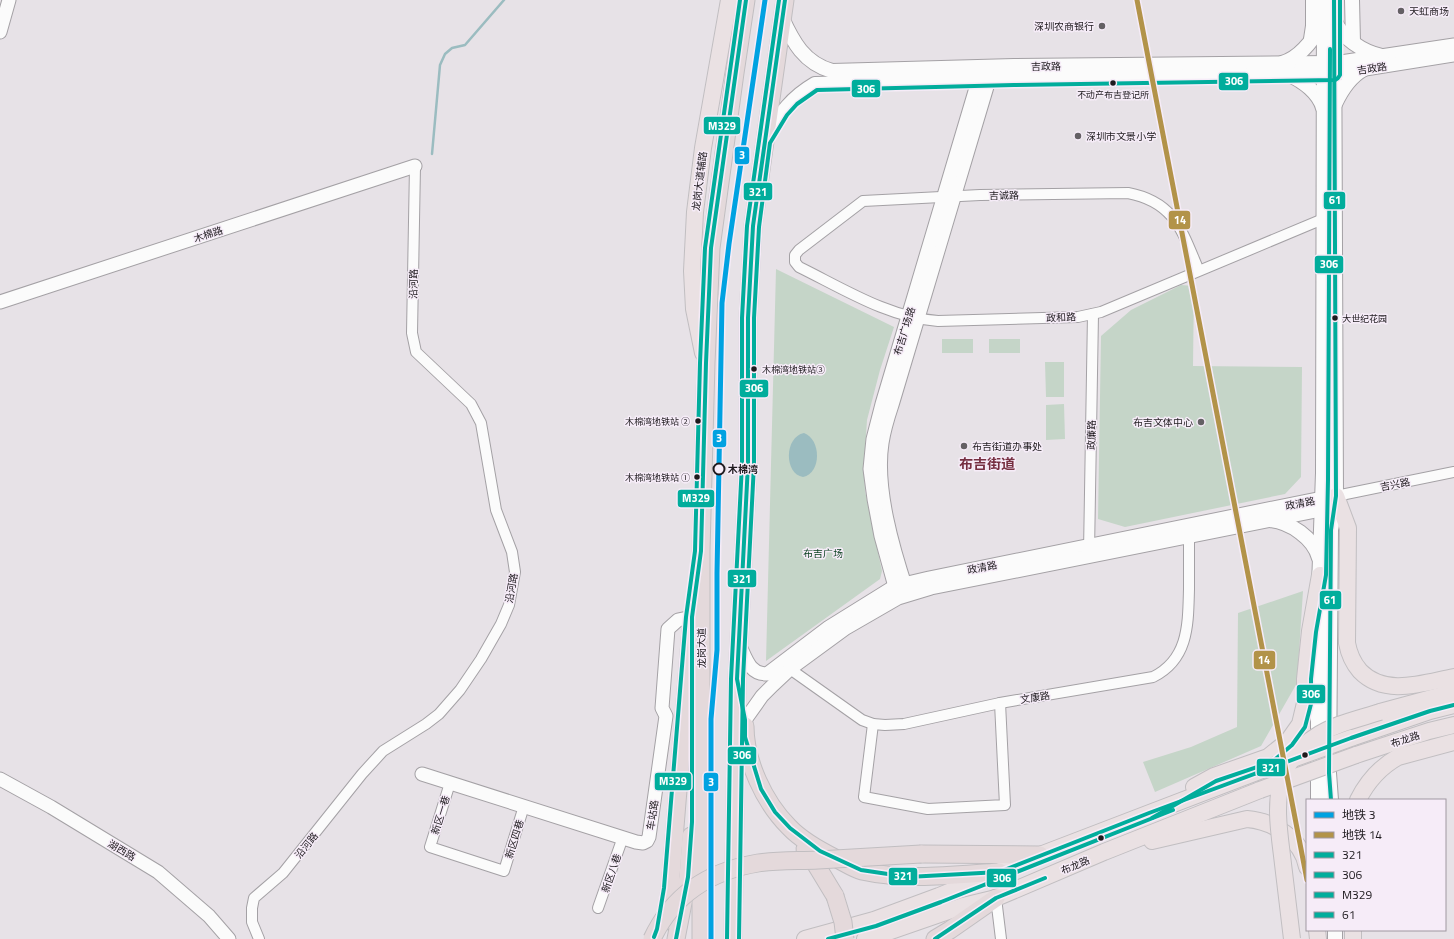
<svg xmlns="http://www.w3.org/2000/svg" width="1454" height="939" font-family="'Titillium Web','Noto Sans SC',sans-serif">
	<rect width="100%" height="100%" fill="#e7e2e7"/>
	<g fill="#c5d5c8">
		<path d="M776,269L894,327L880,370L867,420L864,467L865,491L882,571L880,579L766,661Z"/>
		<path d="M1181,285L1194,286L1193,366L1302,367L1301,477L1285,494L1125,527L1098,519L1101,336L1131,310Z"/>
		<rect x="942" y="339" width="31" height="14"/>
		<rect x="989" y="339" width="31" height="14"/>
		<path d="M1045,362H1064V397H1046Z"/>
		<path d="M1064,404L1065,439L1046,440V405Z"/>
		<path d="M1303,591L1297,683L1261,746L1155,792L1143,762L1191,747L1237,727L1238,613Z"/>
	</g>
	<path fill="#9bbcc0" d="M804,433C821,439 822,473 803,477C784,474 784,437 804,433Z"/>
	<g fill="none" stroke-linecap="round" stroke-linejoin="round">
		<path stroke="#9bbcc0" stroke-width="2.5" d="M432,154L440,65L445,54L452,48L465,45L504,0"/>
		<g stroke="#a4a1a5" stroke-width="12">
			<g id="minor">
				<path d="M1199,271C1182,231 1175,202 1128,193L980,195L863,201L799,250L795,255V262L799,267C842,288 889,318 938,321L1078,317L1101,312L1323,219"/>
				<path d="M1336,496L1454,472"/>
				<path d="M1089,552L1093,314"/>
				<path d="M786,664L790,669L862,720L873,724L885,725L904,724L1000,703L1153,677C1189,659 1188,624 1189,589C1189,571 1189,554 1189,536"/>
				<path d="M873,724L864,797L928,809L1005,805L1000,703"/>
				<path d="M450,783L430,847L504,871L524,806"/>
				<path d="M996,898L1001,939"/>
				<path d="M598,908L623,837"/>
				<path d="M259,939L252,922V908L254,898L283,873L362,774L383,751L426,724L439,714L460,690L481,659L501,624L509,605L515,572L512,552L496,510L481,423L471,404L416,352L412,333L415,166"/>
			</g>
		</g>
		<g stroke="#a4a1a5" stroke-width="15">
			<g id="tertiary">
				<path d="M0,32L9,0"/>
				<path d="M1334,63L1454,45"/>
				<path d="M1334,74L1454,55"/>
				<path d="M0,302L415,166"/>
				<path d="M907,591C893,549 875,488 882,443C884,430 888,417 892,405L992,70"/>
				<path d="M897,594L881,536L874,499L870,469L873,439L882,404L981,71"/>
				<path d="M739,644C746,658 749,674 767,674L829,627L895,586L929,578L1332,496"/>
				<path d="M745,720L762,696L773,685L790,669L846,628L898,598L931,588L1321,510L1328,503"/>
				<path d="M422,774L636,842L643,843L647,841L649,837L666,716L662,708L668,629L678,620L692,617"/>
				<path d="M0,779L51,807L158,872L209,916L229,939"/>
			</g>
		</g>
		<g stroke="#a4a1a5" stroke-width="16">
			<g id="secondary">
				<path d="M1352,0L1353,42"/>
				<path d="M782,18C793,42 804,63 832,71L1014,66L1332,63"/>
				<path d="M1334,19C1341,38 1363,52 1382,56"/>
				<path d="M1311,39L1313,26V0"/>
				<path d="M1282,63C1301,58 1315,37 1324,21"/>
				<path d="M1289,75C1303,81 1319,93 1323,108"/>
				<path d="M1335,104C1341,91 1351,76 1364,69"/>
				<path d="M767,136C781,113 791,98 815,84L1014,79L1332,74"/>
				<path d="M1270,520C1290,522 1314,538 1319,558"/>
				<path d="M1319,586L1323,473L1324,0"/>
				<path d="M1318,800V612"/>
				<path d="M1331,800L1329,773L1331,530L1336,496L1334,0"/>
				<path d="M1335,930V939"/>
			</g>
		</g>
		<g stroke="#c1bec1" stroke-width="18">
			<g id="primary">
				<path d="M703,353L694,309L692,271L695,212L703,148L729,0"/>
				<path d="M1336,496L1348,528L1347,643C1349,654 1353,663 1360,671C1385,697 1423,683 1454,677"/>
				<path d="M1380,712L1454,692"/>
				<path d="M1351,738L1430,711L1454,705"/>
				<path d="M1356,755L1429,731L1454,725"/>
				<path d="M1194,787L1214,776L1268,757L1288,741L1300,724L1305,703V679L1310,631L1320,575"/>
				<path d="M1358,800C1367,782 1380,767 1398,757L1454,742"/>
				<path d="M1152,841L1247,819C1273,821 1302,839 1307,867"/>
				<path d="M1317,930L1318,939"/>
				<path d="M1353,930V939"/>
				<path d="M805,939L874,920L939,896L1040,855L1262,770"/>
				<path d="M865,939L885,933L963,906L996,898L1104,852L1260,790"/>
			</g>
		</g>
		<g stroke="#c1bec1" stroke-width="19">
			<g id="trunk">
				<path d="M745,726C745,761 764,802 789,827C802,841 821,851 837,859C845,863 854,869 862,871C907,881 953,875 999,872"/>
				<path d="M805,849L815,863L835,896"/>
				<path d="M921,854L1040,855"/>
				<path d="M665,921L670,889L691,629"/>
				<path d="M676,939L688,877L691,836"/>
				<path d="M701,939V551L706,363L711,248L735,73L746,0"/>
				<path d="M733,939L737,679L748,464V318L753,226L785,0"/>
				<path d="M935,939L950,930L996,898"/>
			</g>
		</g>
		<use href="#minor" stroke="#fbfbfb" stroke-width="10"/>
		<use href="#tertiary" stroke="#fbfbfb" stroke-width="13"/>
		<use href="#secondary" stroke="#fbfbfb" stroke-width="14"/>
		<use href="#primary" stroke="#eae1e3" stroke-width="16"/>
		<use href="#trunk" stroke="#e4d9db" stroke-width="17"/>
		<g stroke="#c1bec1" stroke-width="18" stroke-linecap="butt">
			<g id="primary-bridge">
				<path d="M1262,770L1351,738"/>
				<path d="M1260,790L1356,755"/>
				<path d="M1292,939C1289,914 1286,889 1283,864C1280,837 1274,806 1282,779C1287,763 1300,746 1315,737C1334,724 1358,719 1380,712"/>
			</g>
		</g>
		<g stroke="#c1bec1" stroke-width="19" stroke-linecap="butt">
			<g id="trunk-bridge">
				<path d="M835,896L843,922L845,939"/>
				<path d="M652,939C673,894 710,871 758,863C777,860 799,861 818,860C853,858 887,856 921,854"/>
			</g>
		</g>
		<use href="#primary-bridge" stroke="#eae1e3" stroke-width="16"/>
		<use href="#trunk-bridge" stroke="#e4d9db" stroke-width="17"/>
		<g stroke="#f6ecf8" stroke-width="7">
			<g id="bus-1">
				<path d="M785,0L753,226L748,318V464L737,679L745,720V737L761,789L775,812L790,828L820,851L861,870L908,877L999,872L1149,813L1351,738L1430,711L1454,705"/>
				<path d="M676,939L688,877L692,822V617L701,551L706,363L711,248L746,0"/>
				<path d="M935,939L996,898L1045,878"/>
			</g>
		</g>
		<g stroke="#f6ecf8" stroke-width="7">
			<g id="bus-2">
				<path d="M1152,818L1216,781L1272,762L1292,745L1305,727L1311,704V679L1316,632L1326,575L1328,480L1330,49"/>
				<path d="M739,939L743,679L754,464V318L759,227L770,143L787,115L797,104L817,90L1014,85L1335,80L1338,78L1340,75V0"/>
				<path d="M828,939L876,926L941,902L1173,810"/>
			</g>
		</g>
		<g stroke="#f6ecf8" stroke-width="7">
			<g id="bus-3">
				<path d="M654,937L657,929L664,888L686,617L695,551L700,363L705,248L740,0"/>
				<path d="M727,939L731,679L742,464V318L747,226L779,0"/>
			</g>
		</g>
		<g stroke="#f6ecf8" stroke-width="7">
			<path id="bus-4" d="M1331,800L1329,773L1331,530L1336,496L1334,0"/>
		</g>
		<use href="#bus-1" stroke="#01ad9c" stroke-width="4"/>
		<use href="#bus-2" stroke="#01ad9c" stroke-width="4"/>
		<use href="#bus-3" stroke="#01ad9c" stroke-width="4"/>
		<use href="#bus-4" stroke="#01ad9c" stroke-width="4"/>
		<g stroke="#f6ecf8" stroke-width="8">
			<path id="metro-1" d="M711,939V719L717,650V573L722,303L729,244L765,0"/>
		</g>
		<g stroke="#f6ecf8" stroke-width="8">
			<path id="metro-2" d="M1137,0L1307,880"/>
		</g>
		<use href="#metro-1" stroke="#00a2e1" stroke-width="5"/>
		<use href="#metro-2" stroke="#b29349" stroke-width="5"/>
	</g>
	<g fill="#646064" stroke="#f6ecf8" stroke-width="1.5">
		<circle cx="1401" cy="11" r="4"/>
		<circle cx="1102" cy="26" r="4"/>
		<circle cx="1078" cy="136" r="4"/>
		<circle cx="1201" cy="422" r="4"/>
		<circle cx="964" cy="446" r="4"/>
	</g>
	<g fill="#1e1a1e" stroke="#f6ecf8" stroke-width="1.5">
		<circle cx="1113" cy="83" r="3.5"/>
		<circle cx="1335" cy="318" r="3.5"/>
		<circle cx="754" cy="369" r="3.5"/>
		<circle cx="698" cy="421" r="3.5"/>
		<circle cx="697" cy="477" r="3.5"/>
		<circle cx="1305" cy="755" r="3.5"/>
		<circle cx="1101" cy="838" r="3.5"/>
	</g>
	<circle fill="#f6ecf8" stroke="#1e1a1e" stroke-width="2" cx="719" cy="469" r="5.5"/>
	<g text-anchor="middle" stroke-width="3" stroke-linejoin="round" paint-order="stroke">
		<g font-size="9" fill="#1e1a1e" stroke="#f6ecf8" text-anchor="start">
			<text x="1113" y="98" text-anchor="middle">不动产布吉登记所</text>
			<text x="1342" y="322">大世纪花园</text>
			<text x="762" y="373">木棉湾地铁站③</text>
			<text x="690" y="425" text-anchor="end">木棉湾地铁站 ②</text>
			<text x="690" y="481" text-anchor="end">木棉湾地铁站 ①</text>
		</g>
		<g font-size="10" fill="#1e1a1e" stroke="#f6ecf8" text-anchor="start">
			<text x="1409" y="15">天虹商场</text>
			<text x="1094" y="30" text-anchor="end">深圳农商银行</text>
			<text x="1086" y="140">深圳市文景小学</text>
			<text x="1193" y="426" text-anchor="end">布吉文体中心</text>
			<text x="972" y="450">布吉街道办事处</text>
		</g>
		<g font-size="10" fill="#1e1a1e" stroke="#f6ecf8">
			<text transform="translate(1046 66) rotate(-1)" y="4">吉政路</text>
			<text transform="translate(1372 68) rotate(-9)" y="4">吉政路</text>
			<text transform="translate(699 181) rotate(-83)" y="4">龙岗大道辅路</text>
			<text transform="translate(1004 195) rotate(-1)" y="4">吉诚路</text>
			<text transform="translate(208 234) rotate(-18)" y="4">木棉路</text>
			<text transform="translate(413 284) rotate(-89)" y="4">沿河路</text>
			<text transform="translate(1061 317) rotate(-3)" y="4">政和路</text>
			<text transform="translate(904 331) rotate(-73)" y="4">布吉广场路</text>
			<text transform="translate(1091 435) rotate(-89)" y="4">政廉路</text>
			<text transform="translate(1395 484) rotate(-11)" y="4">吉兴路</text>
			<text transform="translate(1300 503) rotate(-11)" y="4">政清路</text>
			<text transform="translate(982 567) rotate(-11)" y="4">政清路</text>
			<text transform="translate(511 588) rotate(-80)" y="4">沿河路</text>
			<text transform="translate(701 648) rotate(-90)" y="4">龙岗大道</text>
			<text transform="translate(1035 697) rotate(-9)" y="4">文康路</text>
			<text transform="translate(1405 739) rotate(-18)" y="4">布龙路</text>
			<text transform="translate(440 815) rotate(-73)" y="4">新区一巷</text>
			<text transform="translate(652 815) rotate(-82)" y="4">车站路</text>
			<text transform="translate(514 839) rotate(-73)" y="4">新区四巷</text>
			<text transform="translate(306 845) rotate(-51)" y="4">沿河路</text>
			<text transform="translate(122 850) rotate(31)" y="4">湖西路</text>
			<text transform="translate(1075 865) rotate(-23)" y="4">布龙路</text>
			<text transform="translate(611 873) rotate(-71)" y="4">新区八巷</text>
		</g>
		<g font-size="10" font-weight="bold" fill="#1e1a1e" stroke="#f6ecf8" text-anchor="start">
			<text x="728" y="473">木棉湾</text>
		</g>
		<g font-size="10" fill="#043d1a" stroke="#f6ecf8">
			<text x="823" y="557">布吉广场</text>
		</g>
		<g font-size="14" font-weight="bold" fill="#762f41" stroke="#f6ecf8">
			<text x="987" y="469">布吉街道</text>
		</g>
	</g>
	<g stroke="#f6ecf8" stroke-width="1.5">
		<rect x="1218" y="72" width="31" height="19" rx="4" fill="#01ad9c"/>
		<rect x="851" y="79" width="30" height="19" rx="4" fill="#01ad9c"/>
		<rect x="703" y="116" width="38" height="19" rx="4" fill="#01ad9c"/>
		<rect x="734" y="146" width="16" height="19" rx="4" fill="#00a2e1"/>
		<rect x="743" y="182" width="30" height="19" rx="4" fill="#01ad9c"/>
		<rect x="1323" y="191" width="23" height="19" rx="4" fill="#01ad9c"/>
		<rect x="1168" y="210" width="23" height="20" rx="4" fill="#b29349"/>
		<rect x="1314" y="255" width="30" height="19" rx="4" fill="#01ad9c"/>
		<rect x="739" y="379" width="30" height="19" rx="4" fill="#01ad9c"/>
		<rect x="712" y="429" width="15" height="19" rx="4" fill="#00a2e1"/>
		<rect x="677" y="489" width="38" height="19" rx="4" fill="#01ad9c"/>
		<rect x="727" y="569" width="30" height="19" rx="4" fill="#01ad9c"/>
		<rect x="1319" y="590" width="23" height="20" rx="4" fill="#01ad9c"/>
		<rect x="1253" y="650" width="23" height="20" rx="4" fill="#b29349"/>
		<rect x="1296" y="684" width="30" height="20" rx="4" fill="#01ad9c"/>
		<rect x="727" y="746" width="30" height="19" rx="4" fill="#01ad9c"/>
		<rect x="1256" y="758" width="30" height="19" rx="4" fill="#01ad9c"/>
		<rect x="654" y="772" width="38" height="19" rx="4" fill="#01ad9c"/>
		<rect x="703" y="772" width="16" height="20" rx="4" fill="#00a2e1"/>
		<rect x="888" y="867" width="30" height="19" rx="4" fill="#01ad9c"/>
		<rect x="986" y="868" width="31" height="20" rx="4" fill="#01ad9c"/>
	</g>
	<g font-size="11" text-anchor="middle" font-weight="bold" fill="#fff">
		<text x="1234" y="85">306</text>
		<text x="866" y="93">306</text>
		<text x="722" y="130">M329</text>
		<text x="742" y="159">3</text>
		<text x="758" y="196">321</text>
		<text x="1335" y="204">61</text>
		<text x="1180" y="224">14</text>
		<text x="1329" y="268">306</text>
		<text x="754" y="392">306</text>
		<text x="719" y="442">3</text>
		<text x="696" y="502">M329</text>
		<text x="742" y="583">321</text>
		<text x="1330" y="604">61</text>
		<text x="1264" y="664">14</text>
		<text x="1311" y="698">306</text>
		<text x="742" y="759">306</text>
		<text x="1271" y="772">321</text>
		<text x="673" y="785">M329</text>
		<text x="711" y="786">3</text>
		<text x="903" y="880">321</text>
		<text x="1002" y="882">306</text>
	</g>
	<rect x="1306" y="799" width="140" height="132" fill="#f6ecf8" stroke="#a098a1"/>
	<rect x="1314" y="812" width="20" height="6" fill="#00a2e1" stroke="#a098a1"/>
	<text x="1342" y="819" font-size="12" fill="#1e1a1e">地铁 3</text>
	<rect x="1314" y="832" width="20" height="6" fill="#b29349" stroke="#a098a1"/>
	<text x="1342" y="839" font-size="12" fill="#1e1a1e">地铁 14</text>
	<rect x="1314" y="852" width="20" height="6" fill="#01ad9c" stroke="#a098a1"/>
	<text x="1342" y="859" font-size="12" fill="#1e1a1e">321</text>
	<rect x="1314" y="872" width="20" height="6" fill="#01ad9c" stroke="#a098a1"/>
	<text x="1342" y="879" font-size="12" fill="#1e1a1e">306</text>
	<rect x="1314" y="892" width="20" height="6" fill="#01ad9c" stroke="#a098a1"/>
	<text x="1342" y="899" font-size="12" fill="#1e1a1e">M329</text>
	<rect x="1314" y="912" width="20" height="6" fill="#01ad9c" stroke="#a098a1"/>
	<text x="1342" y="919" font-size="12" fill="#1e1a1e">61</text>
</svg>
